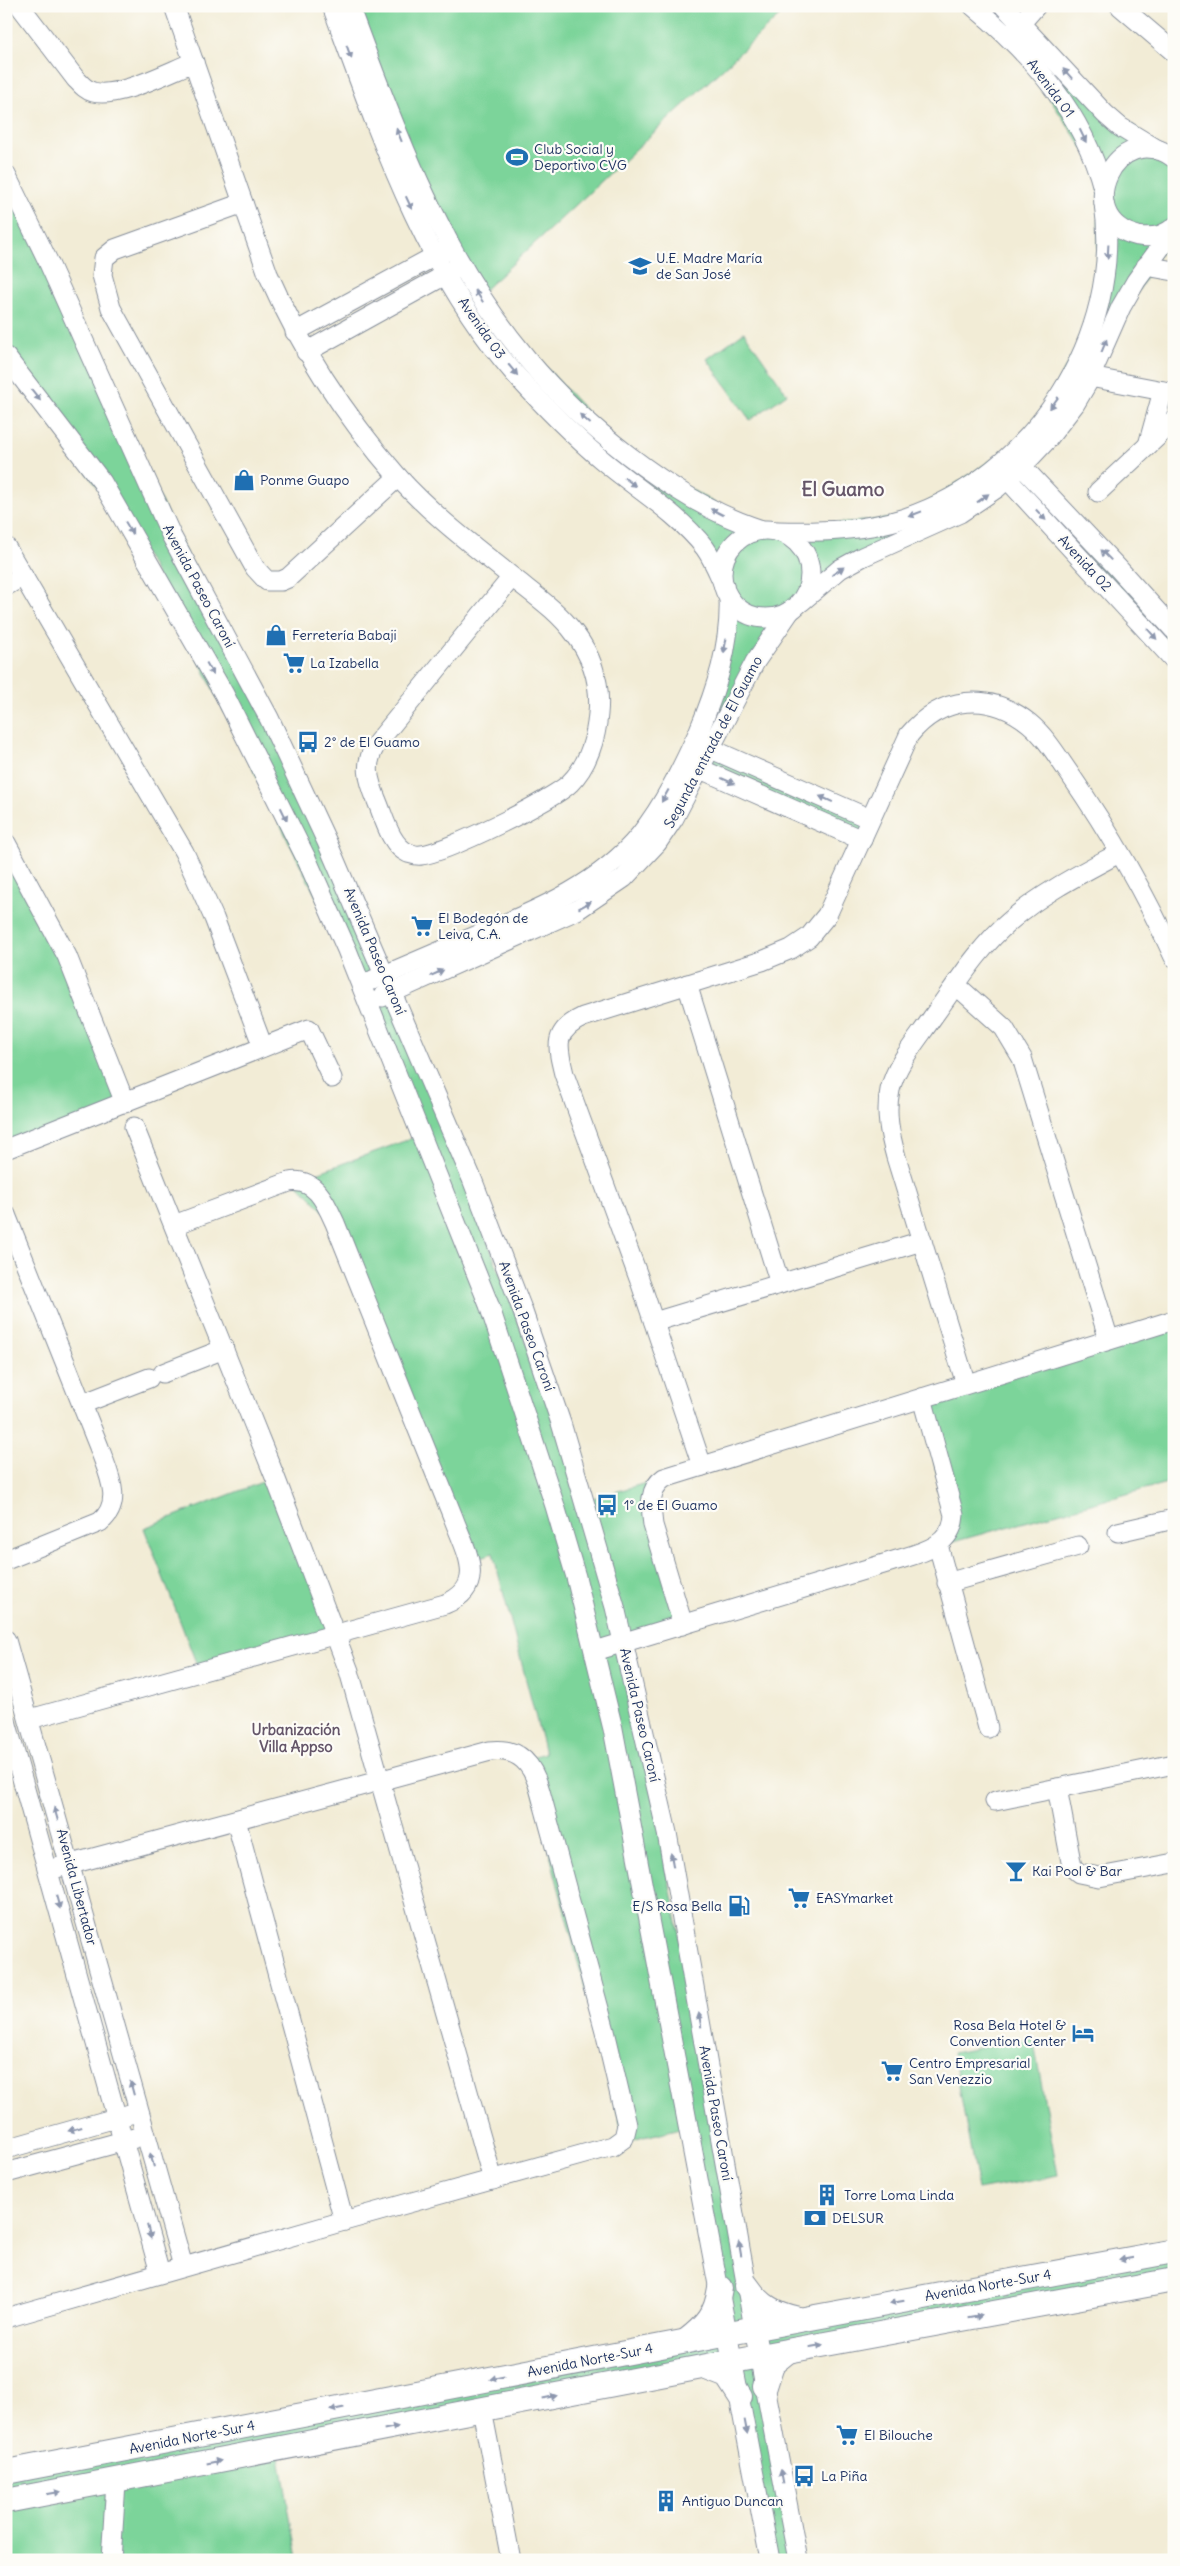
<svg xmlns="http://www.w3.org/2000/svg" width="1180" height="2566" font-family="Delius,sans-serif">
	<rect width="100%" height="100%" fill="#fdfcf7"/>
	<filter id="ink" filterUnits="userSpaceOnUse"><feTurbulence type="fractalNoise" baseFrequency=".02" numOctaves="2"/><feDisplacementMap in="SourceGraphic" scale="10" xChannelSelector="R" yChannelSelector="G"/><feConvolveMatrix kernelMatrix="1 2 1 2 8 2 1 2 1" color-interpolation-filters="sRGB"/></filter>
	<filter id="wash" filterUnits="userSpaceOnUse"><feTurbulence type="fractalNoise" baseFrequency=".0096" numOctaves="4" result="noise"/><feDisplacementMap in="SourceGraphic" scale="20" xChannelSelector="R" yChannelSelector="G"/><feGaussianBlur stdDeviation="1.12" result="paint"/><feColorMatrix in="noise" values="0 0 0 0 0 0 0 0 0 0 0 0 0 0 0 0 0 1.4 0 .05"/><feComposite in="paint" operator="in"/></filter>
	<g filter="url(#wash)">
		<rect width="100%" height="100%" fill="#f2ecd6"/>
		<g fill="#7bd49a" stroke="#4b827c" fill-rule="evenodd">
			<path d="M355,6H790L479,295L622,450L762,530L906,517L1029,435L1097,310L1099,172L1008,37L1072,77L1174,158V229L1100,357L1021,466L1174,630V660L1007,479L943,522L801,602L710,748L870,819L862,840L700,769L624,878L393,993L586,1500L664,1478L654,1489L683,1625L624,1643L754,2328L1174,2251V2280L760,2357L798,2560H770L733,2362L279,2450L297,2560H6V2472L728,2333L689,2126L620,2143L624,2138L525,1759L545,1753L493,1553L470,1561L335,1223L295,1181L421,1135L368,1004L393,993L385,975L360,985L151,564L6,357V175L386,975L522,916L624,851L694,741L730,614L714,562L550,412L436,256ZM754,2329L760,2357L733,2361L729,2333Z"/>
			<path d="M744,332L787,394L750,420L707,359Z"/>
			<path d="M6,843L125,1103L6,1149Z"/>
			<path d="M1170,1321L1174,1332V1481L931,1548L949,1534L922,1398Z"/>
			<path d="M275,1477L337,1636L200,1673L144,1528Z"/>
			<path d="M1033,2038L1058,2175L978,2190L953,2053Z"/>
		</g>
	</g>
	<g filter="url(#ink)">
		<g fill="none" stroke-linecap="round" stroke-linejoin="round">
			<g stroke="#868e9a" stroke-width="21">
				<g id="minor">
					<path d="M20,6L75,78C80,83 85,90 93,92C118,99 170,71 194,62"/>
					<path d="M174,6L268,274C301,349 344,415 398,477C433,516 475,547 516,580C536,596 559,612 575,634C593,658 601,685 598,714C596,738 588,765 570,783C553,800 445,853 421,855C417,856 412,854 408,853C390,845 384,817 377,801C368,779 363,764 377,743L512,577"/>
					<path d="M332,6C379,134 424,270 515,374C542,404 570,433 601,459C635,488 677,512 705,548C713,559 718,572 724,585"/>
					<path d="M349,6C415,184 471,335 628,455C670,487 712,514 762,530"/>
					<path d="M973,6C1032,55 1083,113 1103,188"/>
					<path d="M1004,6L1105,114L1120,127L1158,150"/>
					<path d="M1120,6L1174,52"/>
					<path d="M1014,31L1036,6"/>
					<path d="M1174,158C1117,116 1068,219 1138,236C1150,238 1164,236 1174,227"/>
					<path d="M6,175L47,259L172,537L269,718L327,842L472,1179L522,1309L561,1423L615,1607L667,1833L754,2328L798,2560"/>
					<path d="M243,203L115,249L104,258L102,275L111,308L255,568L267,581H281L288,578L398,477"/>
					<path d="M1146,266L1174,271"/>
					<path d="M295,332L446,250"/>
					<path d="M306,352L456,269"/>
					<path d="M6,357L102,482L224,694L307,860L347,950L489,1305L555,1506L576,1577L613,1729L770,2560"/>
					<path d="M1090,377L1174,393"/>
					<path d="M1148,445L1163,391"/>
					<path d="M1013,457L1117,567L1174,630"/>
					<path d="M998,469L1174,660"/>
					<path d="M1098,492L1174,421"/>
					<circle cx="766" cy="574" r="44"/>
					<path d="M778,531C821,532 864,531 905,518C1033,476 1124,336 1104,203"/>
					<path d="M6,547L184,852L214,918L263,1047"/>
					<path d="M6,586L23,576"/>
					<path d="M801,602L840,569L862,557L960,513L997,488L1031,457L1047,440L1075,404L1088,382L1121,307L1136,281L1174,229"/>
					<path d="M700,744L870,819"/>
					<path d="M689,764L862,840"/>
					<path d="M6,843L67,956L125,1103"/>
					<path d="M373,980C408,965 443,950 478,935C537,910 598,886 640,835C664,805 682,768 698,733C716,690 731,645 729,598"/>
					<path d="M687,984L780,1284"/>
					<path d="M956,985L1004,1028L1022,1058L1109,1340"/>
					<path d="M382,997L577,910L624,878L657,843L674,818L755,662L790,611"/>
					<path d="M134,1127L275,1477L349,1671L493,2180"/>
					<path d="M6,1149L309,1029L332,1078"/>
					<path d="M6,1215L99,1447C107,1471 125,1502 100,1522L6,1560"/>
					<path d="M654,1322L922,1241"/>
					<path d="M163,1373L224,1349"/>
					<path d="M966,1384L896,1157C890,1135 885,1113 890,1090C896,1064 917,1040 932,1018C956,985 978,948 1010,921C1042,893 1082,873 1119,853"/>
					<path d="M82,1404L149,1378"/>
					<path d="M702,1466L641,1284L564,1074C557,1046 553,1031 583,1017L762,961L791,949L809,937L827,915L909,735C941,696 989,691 1029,723C1046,737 1057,756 1069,773C1109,831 1145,893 1174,957"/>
					<path d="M1118,1532L1174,1519"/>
					<path d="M938,1545L988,1728"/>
					<path d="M947,1583L1078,1546"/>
					<path d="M683,1625L653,1525C651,1508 648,1489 664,1478L1174,1320"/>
					<path d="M6,1640L183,2266"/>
					<path d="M595,1651L887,1563C914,1554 952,1550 954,1515L922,1398"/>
					<path d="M30,1719L445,1604C489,1586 465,1550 453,1517L335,1223C326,1203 315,1177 289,1182L174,1225"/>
					<path d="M6,1721L160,2273"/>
					<path d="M1057,1788L1072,1867L1079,1873L1099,1877L1174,1863"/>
					<path d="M995,1801L1174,1764"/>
					<path d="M236,1820L344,2221"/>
					<path d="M6,2149L130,2114"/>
					<path d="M6,2173L135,2138"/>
					<path d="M6,2318L344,2221L613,2146L624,2138L627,2125L605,2031L540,1791C533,1765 520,1747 490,1751L49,1870"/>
					<path d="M482,2410L511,2560"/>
					<path d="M111,2560L116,2482"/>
				</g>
			</g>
			<g stroke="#868e9a" stroke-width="26">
				<g id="major">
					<path d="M747,2286C760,2306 775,2314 798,2319"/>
					<path d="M686,2341C706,2326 716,2314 720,2288"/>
					<path d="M704,2367L727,2376L740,2396"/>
					<path d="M765,2386L772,2364L788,2351"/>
					<path d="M6,2472L729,2333L1174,2251"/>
					<path d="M6,2501L733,2361L1174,2280"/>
				</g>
			</g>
			<use href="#minor" stroke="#fff" stroke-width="19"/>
			<use href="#major" stroke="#fff" stroke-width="24"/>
		</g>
		<defs><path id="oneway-solid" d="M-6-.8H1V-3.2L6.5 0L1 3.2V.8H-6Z" transform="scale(1.25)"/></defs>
		<g fill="#8d97ae">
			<use href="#oneway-solid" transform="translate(349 52) rotate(70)"/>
			<use href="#oneway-solid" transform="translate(1068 74) rotate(-132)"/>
			<use href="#oneway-solid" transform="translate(399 135) rotate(-112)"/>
			<use href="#oneway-solid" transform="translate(1083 136) rotate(64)"/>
			<use href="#oneway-solid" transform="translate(409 203) rotate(65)"/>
			<use href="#oneway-solid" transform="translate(1108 252) rotate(93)"/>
			<use href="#oneway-solid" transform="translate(479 296) rotate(-123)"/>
			<use href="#oneway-solid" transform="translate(1104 346) rotate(-68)"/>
			<use href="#oneway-solid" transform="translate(513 370) rotate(50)"/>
			<use href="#oneway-solid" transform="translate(36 395) rotate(52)"/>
			<use href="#oneway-solid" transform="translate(1054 403) rotate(126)"/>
			<use href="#oneway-solid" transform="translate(585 419) rotate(-138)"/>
			<use href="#oneway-solid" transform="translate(630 482) rotate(37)"/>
			<use href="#oneway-solid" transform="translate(983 498) rotate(-36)"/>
			<use href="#oneway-solid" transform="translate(717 512) rotate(-154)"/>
			<use href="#oneway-solid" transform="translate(915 514) rotate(159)"/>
			<use href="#oneway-solid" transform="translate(1041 515) rotate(47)"/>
			<use href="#oneway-solid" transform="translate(129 528) rotate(59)"/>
			<use href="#oneway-solid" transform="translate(1106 555) rotate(-134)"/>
			<use href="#oneway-solid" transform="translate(838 571) rotate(-34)"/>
			<use href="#oneway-solid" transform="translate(1152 634) rotate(48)"/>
			<use href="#oneway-solid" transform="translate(725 646) rotate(101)"/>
			<use href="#oneway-solid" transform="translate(210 669) rotate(61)"/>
			<use href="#oneway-solid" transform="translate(728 781) rotate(24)"/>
			<use href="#oneway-solid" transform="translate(665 796) rotate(119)"/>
			<use href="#oneway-solid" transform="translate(826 799) rotate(-156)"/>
			<use href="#oneway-solid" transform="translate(284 814) rotate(64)"/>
			<use href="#oneway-solid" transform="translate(585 905) rotate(-29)"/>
			<use href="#oneway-solid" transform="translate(437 973) rotate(-24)"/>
			<use href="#oneway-solid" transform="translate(56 1814) rotate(-106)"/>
			<use href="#oneway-solid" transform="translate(672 1860) rotate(-100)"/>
			<use href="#oneway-solid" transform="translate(58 1902) rotate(74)"/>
			<use href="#oneway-solid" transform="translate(700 2020) rotate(-100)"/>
			<use href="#oneway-solid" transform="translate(132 2088) rotate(-105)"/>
			<use href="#oneway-solid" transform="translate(75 2129) rotate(164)"/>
			<use href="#oneway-solid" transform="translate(152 2160) rotate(-105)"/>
			<use href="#oneway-solid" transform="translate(149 2232) rotate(75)"/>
			<use href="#oneway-solid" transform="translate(740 2249) rotate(-100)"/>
			<use href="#oneway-solid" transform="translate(1126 2259) rotate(170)"/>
			<use href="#oneway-solid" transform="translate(897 2302) rotate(170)"/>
			<use href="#oneway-solid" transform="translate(975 2317) rotate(-10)"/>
			<use href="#oneway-solid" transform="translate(816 2346) rotate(-10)"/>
			<use href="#oneway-solid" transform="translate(497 2378) rotate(169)"/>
			<use href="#oneway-solid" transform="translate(550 2397) rotate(-11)"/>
			<use href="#oneway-solid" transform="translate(337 2409) rotate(169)"/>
			<use href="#oneway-solid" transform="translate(746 2427) rotate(79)"/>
			<use href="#oneway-solid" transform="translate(391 2428) rotate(-11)"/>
			<use href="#oneway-solid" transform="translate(214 2462) rotate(-11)"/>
			<use href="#oneway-solid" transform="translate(782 2477) rotate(-101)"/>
			<use href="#oneway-solid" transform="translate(54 2493) rotate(-10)"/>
		</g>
	</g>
	<defs>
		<g id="stadium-bare" transform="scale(1.725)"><path d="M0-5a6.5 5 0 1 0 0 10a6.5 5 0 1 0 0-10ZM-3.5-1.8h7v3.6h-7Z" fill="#1f6fb2" stroke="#fdfcf7" stroke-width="2.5" paint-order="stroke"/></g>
		<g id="school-bare" transform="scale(1.725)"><path d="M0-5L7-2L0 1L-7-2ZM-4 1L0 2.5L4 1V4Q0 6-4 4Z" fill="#1f6fb2" stroke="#fdfcf7" stroke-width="2.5" paint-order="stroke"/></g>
		<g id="shop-bare" transform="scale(1.725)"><path d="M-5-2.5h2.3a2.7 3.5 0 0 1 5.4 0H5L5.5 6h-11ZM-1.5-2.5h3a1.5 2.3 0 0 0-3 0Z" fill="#1f6fb2" stroke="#fdfcf7" stroke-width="2.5" paint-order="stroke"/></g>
		<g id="supermarket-bare" transform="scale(1.725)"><path d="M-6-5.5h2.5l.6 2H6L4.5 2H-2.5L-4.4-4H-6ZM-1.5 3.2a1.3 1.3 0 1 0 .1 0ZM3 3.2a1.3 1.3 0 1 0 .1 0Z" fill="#1f6fb2" stroke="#fdfcf7" stroke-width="2.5" paint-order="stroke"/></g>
		<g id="bus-bare" transform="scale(1.725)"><path d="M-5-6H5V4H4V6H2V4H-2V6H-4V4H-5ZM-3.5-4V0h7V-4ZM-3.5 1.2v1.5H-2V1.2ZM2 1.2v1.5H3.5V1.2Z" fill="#1f6fb2" stroke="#fdfcf7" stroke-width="2.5" paint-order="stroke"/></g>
		<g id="bar-bare" transform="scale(1.725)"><path d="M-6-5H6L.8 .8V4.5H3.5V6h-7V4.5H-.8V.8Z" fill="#1f6fb2" stroke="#fdfcf7" stroke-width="2.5" paint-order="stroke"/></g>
		<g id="fuel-bare" transform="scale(1.725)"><path d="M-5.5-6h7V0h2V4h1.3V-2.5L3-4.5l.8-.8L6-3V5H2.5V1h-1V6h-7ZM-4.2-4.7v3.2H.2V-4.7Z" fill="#1f6fb2" stroke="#fdfcf7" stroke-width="2.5" paint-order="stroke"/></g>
		<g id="hotel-bare" transform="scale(1.725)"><path d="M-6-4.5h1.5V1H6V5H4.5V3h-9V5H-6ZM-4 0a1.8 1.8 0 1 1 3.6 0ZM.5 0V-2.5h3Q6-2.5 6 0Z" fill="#1f6fb2" stroke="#fdfcf7" stroke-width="2.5" paint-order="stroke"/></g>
		<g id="building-bare" transform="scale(1.725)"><path d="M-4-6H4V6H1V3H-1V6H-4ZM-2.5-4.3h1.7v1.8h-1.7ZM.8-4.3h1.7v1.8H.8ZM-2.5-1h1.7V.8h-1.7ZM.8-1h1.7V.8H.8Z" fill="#1f6fb2" stroke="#fdfcf7" stroke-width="2.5" paint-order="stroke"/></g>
		<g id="bank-bare" transform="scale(1.725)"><path d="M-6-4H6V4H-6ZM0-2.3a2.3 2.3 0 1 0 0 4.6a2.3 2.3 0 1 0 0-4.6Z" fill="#1f6fb2" stroke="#fdfcf7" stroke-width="2.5" paint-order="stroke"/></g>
	</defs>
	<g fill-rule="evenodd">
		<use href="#stadium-bare" x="517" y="157"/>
		<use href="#school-bare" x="640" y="266"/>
		<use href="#shop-bare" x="244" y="480"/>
		<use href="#shop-bare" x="276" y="635"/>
		<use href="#supermarket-bare" x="294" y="663"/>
		<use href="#bus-bare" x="308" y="742"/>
		<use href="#supermarket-bare" x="422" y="926"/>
		<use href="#bus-bare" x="607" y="1505"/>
		<use href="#bar-bare" x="1016" y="1871"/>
		<use href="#supermarket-bare" x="799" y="1898"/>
		<use href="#fuel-bare" x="739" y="1906"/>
		<use href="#hotel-bare" x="1083" y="2033"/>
		<use href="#supermarket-bare" x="892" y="2071"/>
		<use href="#building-bare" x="827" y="2195"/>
		<use href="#bank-bare" x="815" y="2218"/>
		<use href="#supermarket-bare" x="847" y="2435"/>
		<use href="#bus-bare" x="804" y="2476"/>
		<use href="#building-bare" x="666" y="2501"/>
	</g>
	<g text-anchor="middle" stroke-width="4.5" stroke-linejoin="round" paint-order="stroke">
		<g font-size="14" fill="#1b2f5e" stroke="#fdfcf7">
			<text transform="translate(1051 88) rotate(53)" y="5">Avenida 01</text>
			<text transform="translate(482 328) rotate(55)" y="5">Avenida 03</text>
			<text transform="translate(1085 563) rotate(47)" y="5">Avenida 02</text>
			<text transform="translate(199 586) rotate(62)" y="5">Avenida Paseo Caroní</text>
			<text transform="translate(713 742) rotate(-62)" y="5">Segunda entrada de El Guamo</text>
			<text transform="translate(375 951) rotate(67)" y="5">Avenida Paseo Caroní</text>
			<text transform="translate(527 1326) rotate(70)" y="5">Avenida Paseo Caroní</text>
			<text transform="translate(640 1715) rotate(77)" y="5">Avenida Paseo Caroní</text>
			<text transform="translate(77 1887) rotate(75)" y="5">Avenida Libertador</text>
			<text transform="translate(716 2113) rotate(80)" y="5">Avenida Paseo Caroní</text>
			<text transform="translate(988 2285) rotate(-10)" y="5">Avenida Norte-Sur 4</text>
			<text transform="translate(590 2360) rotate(-11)" y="5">Avenida Norte-Sur 4</text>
			<text transform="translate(192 2437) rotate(-11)" y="5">Avenida Norte-Sur 4</text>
		</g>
		<g font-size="14" fill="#1b2f5e" stroke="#fdfcf7" text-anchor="start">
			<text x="534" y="154">Club Social y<tspan x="534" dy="16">Deportivo CVG</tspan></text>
			<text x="656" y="263">U.E. Madre María<tspan x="656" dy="16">de San José</tspan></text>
			<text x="260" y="485">Ponme Guapo</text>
			<text x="292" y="640">Ferretería Babaji</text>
			<text x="310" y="668">La Izabella</text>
			<text x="324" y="747">2° de El Guamo</text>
			<text x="438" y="923">El Bodegón de<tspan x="438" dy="16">Leiva, C.A.</tspan></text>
			<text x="624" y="1510">1° de El Guamo</text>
			<text x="1032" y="1876">Kai Pool &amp; Bar</text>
			<text x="816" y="1903">EASYmarket</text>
			<text x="722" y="1911" text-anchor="end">E/S Rosa Bella</text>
			<text x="1066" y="2030" text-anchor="end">Rosa Bela Hotel &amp;<tspan x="1066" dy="16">Convention Center</tspan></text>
			<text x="909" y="2068">Centro Empresarial<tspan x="909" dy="16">San Venezzio</tspan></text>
			<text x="844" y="2200">Torre Loma Linda</text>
			<text x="832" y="2223">DELSUR</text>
			<text x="864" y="2440">El Bilouche</text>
			<text x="821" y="2481">La Piña</text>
			<text x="682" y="2506">Antiguo Duncan</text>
		</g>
		<g font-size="15" font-weight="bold" fill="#655669" stroke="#fdfcf7">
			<text x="296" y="1735">Urbanización<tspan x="296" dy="17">Villa Appso</tspan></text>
		</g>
		<g font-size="19" font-weight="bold" fill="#655669" stroke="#fdfcf7">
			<text x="843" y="496">El Guamo</text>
		</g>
	</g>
	<rect width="1180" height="2566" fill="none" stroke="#fdfcf7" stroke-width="25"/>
</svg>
